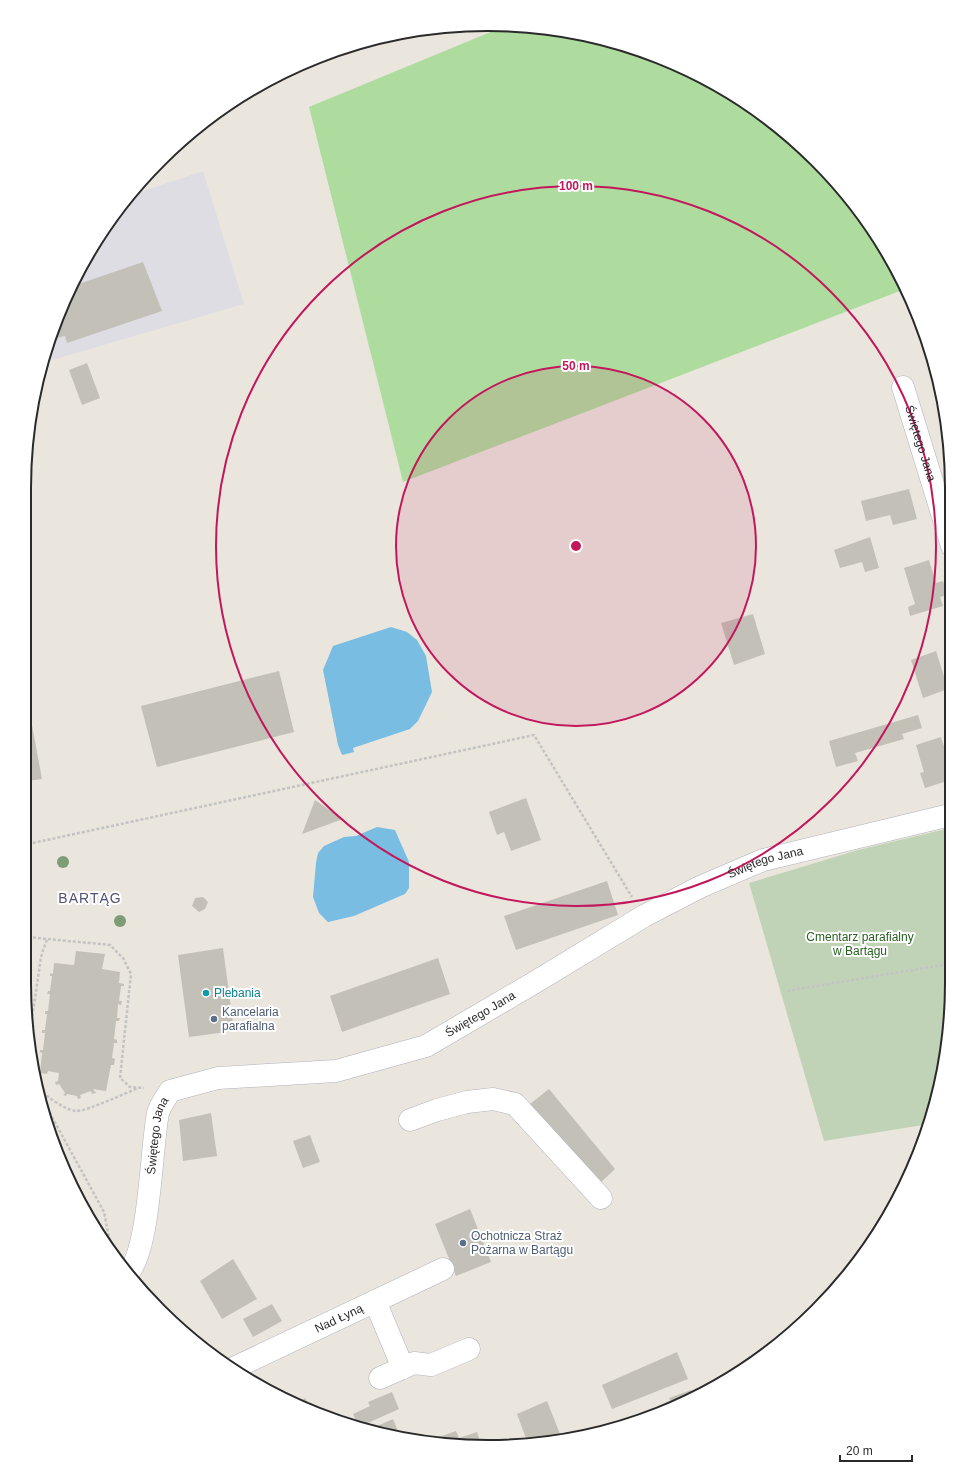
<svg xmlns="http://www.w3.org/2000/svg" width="976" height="1471" font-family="Helvetica,sans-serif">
	<rect width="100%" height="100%" fill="#eae6dd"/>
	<path fill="#dfdde4" d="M203,171L244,304L42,363L72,283L102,230L131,195Z"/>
	<path fill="#aedc9f" d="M505,26L578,33L665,59L746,102L816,160L874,230L905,289L403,482L309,107Z"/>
	<path fill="#c1d3b6" d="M950,828L948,1044L929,1124L824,1141L749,883L858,850Z"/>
	<g fill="#7abde3">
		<path d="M391,627L407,632L417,640L426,656L432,692L418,721L410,729L353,748L354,752L342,755L338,745L323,670L333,646Z"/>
		<path d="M377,827L395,830L409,862V888L405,894L354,916L328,922L319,913L313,897L316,863L318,853L324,846L344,837L356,836Z"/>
	</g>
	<g fill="#c3c0b8">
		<path d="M143,262L162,311L67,343L65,336L51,339L70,287Z"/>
		<path d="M87,363L100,398L82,405L69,370Z"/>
		<path d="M909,489L917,519L893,525L890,515L866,521L861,501Z"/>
		<path d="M870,537L879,568L865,572L862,562L840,568L834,550Z"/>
		<path d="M929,560L936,583L943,581L948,595L940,597L943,606L910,616L908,607L915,604L904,568Z"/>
		<path d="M753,614L765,654L734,665L721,623Z"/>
		<path d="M936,651L948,689L923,698L911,660Z"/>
		<path d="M279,671L294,732L157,767L141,706Z"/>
		<path d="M918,715L922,728L902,734L904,739L855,753L858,761L836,767L829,741Z"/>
		<path d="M31,720L42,779L28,781V721Z"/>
		<path d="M941,737L950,766V780L925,788L920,773L924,772L916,745Z"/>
		<path d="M526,798L541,840L511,851L504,832L497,835L489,812Z"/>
		<path d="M315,800L343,819L302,834Z"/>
		<path d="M607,881L618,915L516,950L504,916Z"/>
		<path d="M203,897L208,902L205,909L199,912L192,906L195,898Z"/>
		<path d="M223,948L234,1031L189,1037L178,955Z"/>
		<path d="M76,951L105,954L102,969L120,972L119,983L124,984V986H121L119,1001H122L121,1005L118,1004L117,1018H120L119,1021H116L114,1039L117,1040V1043H114L112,1058L115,1059L114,1065H111L106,1091L93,1089L96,1093L92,1094L91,1091L80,1095L81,1098L78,1099L77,1096L67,1094L66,1096L63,1095L65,1093L59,1084L56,1085L55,1082L58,1081L59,1073L48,1071L47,1074L40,1073L42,1053L40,1052V1050H43L45,1033H42V1030H45L47,1014H45V1011H48L50,994H47L48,991H50L52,976H50V973L53,974L54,963L74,965Z"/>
		<path d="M438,958L450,994L342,1032L330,996Z"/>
		<path d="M549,1089L615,1169L598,1185L530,1104Z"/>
		<path d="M211,1113L217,1156L183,1161L179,1120Z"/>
		<path d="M310,1135L320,1162L303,1168L293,1141Z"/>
		<path d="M470,1209L491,1262L456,1276L435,1224Z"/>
		<path d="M233,1259L257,1299L222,1319L200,1281Z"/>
		<path d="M272,1304L282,1321L253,1337L243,1319Z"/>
		<path d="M677,1352L688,1379L612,1409L602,1385Z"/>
		<path d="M691,1390L694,1397L673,1406L669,1398Z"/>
		<path d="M392,1392L399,1409L359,1427L353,1414L370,1406L368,1402Z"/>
		<path d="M305,1398L313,1413L296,1403Z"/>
		<path d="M547,1401L562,1439L527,1441L517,1414Z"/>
		<path d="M333,1412L337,1421L324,1416Z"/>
		<path d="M393,1419L400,1436L366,1431Z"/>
		<path d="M456,1431L459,1438L477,1432L481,1444L457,1446L438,1443L436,1438Z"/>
	</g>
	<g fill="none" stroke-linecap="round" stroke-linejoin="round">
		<g stroke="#b0b2bc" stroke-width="23">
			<g id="minor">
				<path id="s1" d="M903,387L952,546"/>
				<path d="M410,1120L437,1110L467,1102L493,1099L515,1104L601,1198"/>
				<path id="s2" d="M127,1274C150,1253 151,1147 158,1113C160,1105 166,1098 170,1091L218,1078L336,1071L426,1046L537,981L644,916L700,887L763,860L950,815"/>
				<path d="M375,1301L403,1368"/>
				<path id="s3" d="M234,1368L443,1269"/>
				<path d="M380,1378L414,1363L431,1365L469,1349"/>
			</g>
		</g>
		<g stroke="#c3c3c3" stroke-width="2.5" stroke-dasharray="3 2" stroke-linecap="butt">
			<path d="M28,844L534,735L632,897"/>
			<path d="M28,937L110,945L123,958L131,974L120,1078L130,1087L144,1088"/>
			<path d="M787,991L949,964"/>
			<path d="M28,1046L41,957L47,939"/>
			<path d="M39,1089C47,1097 65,1110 76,1111C85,1112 128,1092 138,1088"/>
			<path d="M40,1095L104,1212L112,1253"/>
		</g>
		<use href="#minor" stroke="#fff" stroke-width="22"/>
	</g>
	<g fill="#7f9c76">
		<circle cx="63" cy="862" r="6"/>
		<circle cx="120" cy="921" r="6"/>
	</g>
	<circle cx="576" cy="546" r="180" fill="#c2185b" fill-opacity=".12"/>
	<g fill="none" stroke="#c2185b" stroke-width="2">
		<circle cx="576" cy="546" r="180"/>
		<circle cx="576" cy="546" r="360"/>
	</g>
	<circle fill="#0f9aa8" stroke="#fff" stroke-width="1.5" cx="206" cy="993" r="4"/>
	<g fill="#5c6f8a" stroke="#fff" stroke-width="1.5">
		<circle cx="214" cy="1019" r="4"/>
		<circle cx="463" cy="1243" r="4"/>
	</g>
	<g text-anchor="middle" stroke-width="4" stroke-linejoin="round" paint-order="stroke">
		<g font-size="12" fill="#2a2a2a" stroke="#fff">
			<text dy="4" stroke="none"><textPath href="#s1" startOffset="59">Świętego Jana</textPath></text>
			<text dy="4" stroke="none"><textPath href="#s2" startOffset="839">Świętego Jana</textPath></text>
			<text dy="4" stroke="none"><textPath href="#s2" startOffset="515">Świętego Jana</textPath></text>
			<text dy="4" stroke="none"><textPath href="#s2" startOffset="143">Świętego Jana</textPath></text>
			<text dy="4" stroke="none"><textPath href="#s3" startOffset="116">Nad Łyną</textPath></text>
		</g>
		<g font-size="12" fill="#286021" stroke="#fff">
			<text x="860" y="941">Cmentarz parafialny<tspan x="860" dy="14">w Bartągu</tspan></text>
		</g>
		<g font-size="12" fill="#0d838f" stroke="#fff" text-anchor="start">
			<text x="214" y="997">Plebania</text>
		</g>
		<g font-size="12" fill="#4e5e75" stroke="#fff" text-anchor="start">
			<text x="222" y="1016">Kancelaria<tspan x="222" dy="14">parafialna</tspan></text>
			<text x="471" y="1240">Ochotnicza Straż<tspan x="471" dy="14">Pożarna w Bartągu</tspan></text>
		</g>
		<g font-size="14" letter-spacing="1" fill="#4f5276" stroke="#fff">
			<text x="90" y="903">BARTĄG</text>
		</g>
	</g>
	<path d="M0 0H976V1471H0ZM488 31H488A457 457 0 0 1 945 488V983A457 457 0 0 1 488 1440H488A457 457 0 0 1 31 983V488A457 457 0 0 1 488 31Z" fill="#fff" fill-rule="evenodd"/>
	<path fill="none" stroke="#2a2a2a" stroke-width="2" d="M488 31H488A457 457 0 0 1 945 488V983A457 457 0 0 1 488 1440H488A457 457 0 0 1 31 983V488A457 457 0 0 1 488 31Z"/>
	<circle cx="576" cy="546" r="6" fill="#c2185b" stroke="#fff" stroke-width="2"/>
	<g font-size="12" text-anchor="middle" font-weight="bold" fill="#c2185b" stroke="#fff" stroke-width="4" stroke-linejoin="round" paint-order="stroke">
		<text x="576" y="190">100 m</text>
		<text x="576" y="370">50 m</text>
	</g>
	<path d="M840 1455v6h72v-6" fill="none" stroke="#2a2a2a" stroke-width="2"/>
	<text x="846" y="1455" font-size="12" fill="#2a2a2a" stroke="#ffffff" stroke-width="3" paint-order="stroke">20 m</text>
</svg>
